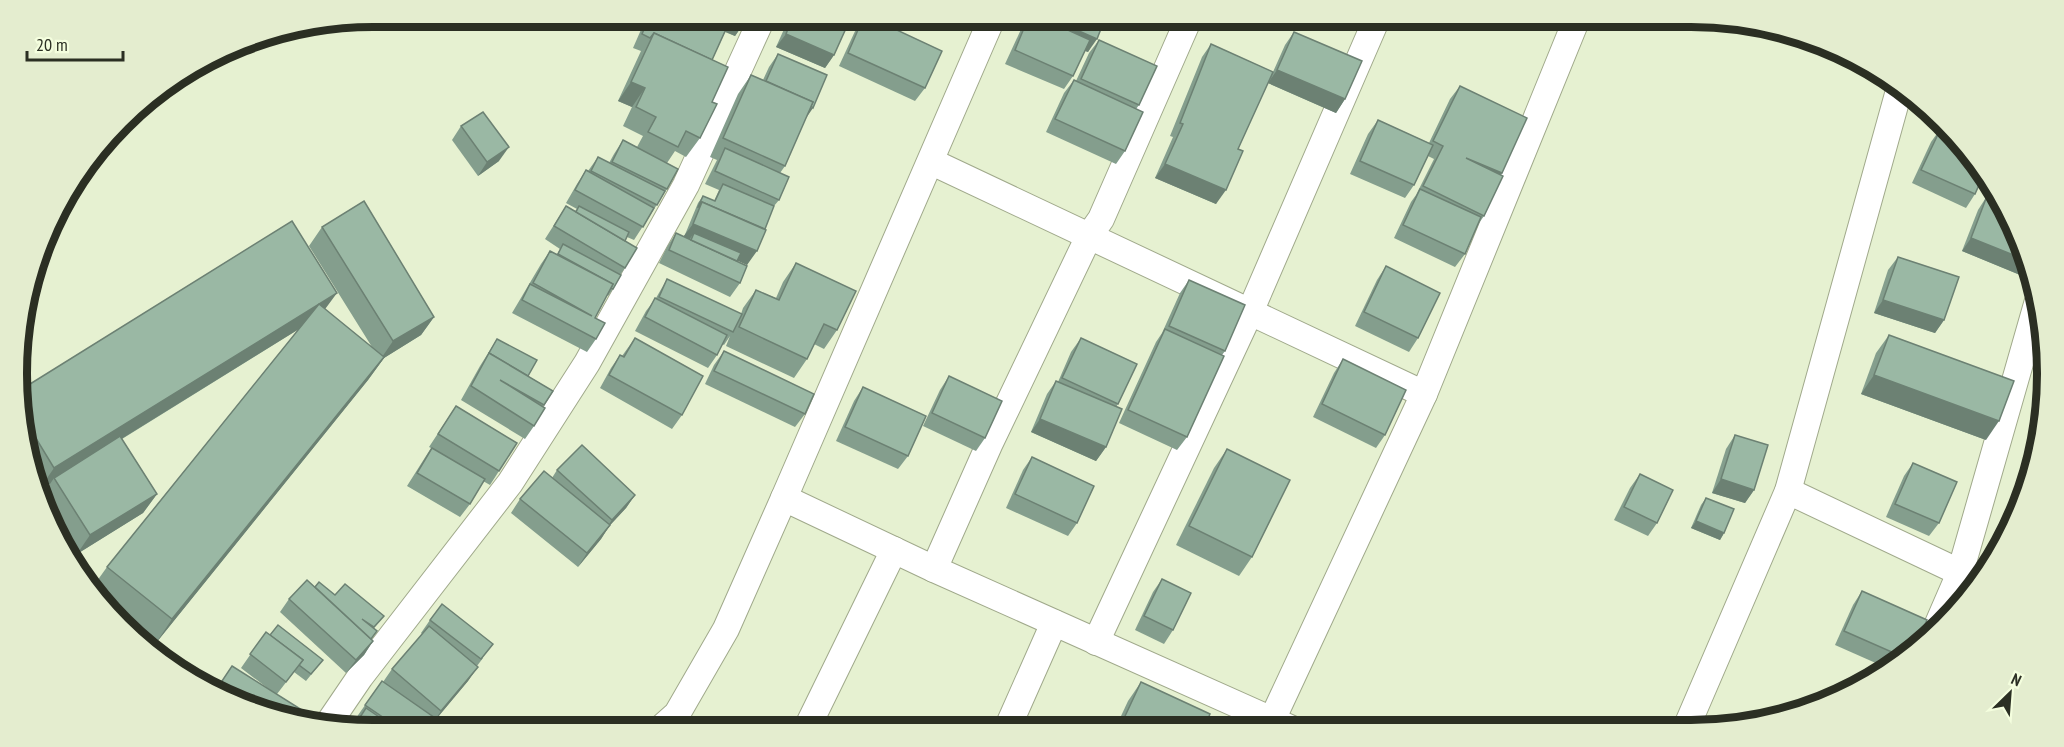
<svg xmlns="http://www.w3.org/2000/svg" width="2064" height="747" font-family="'PT Sans Narrow',sans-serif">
	<rect width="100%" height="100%" fill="#e6f1d1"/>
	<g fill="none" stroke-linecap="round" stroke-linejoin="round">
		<g stroke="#a0a98b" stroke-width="28">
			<g id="minor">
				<path d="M932,162L1424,394L1578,16"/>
				<path d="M1788,491L1976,580"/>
				<path d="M784,498L993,16"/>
				<path d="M934,569L989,445L1089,236L1101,219L1190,16"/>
				<path d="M1934,633L1960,573L2037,304"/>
				<path d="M1096,642L1250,312L1378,16"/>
				<path d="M1272,720L1424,394"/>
				<path d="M328,724L360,677L510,483L587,363L686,185L763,16"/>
				<path d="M1686,728L1788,491L1900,87"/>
				<path d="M1007,729L1054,623"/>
				<path d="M659,730L677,714L726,629L784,498L934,569L1290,728"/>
				<path d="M806,730L894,550"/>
			</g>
		</g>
		<use href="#minor" stroke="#fff" stroke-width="26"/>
	</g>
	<g fill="#849e8d">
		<path d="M647,16H749L735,36L725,32L712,60V102L700,138L686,157L675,151L667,163V189L634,240L627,237L625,241V268L620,275L613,289L608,296L607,295L595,318L596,339L587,352L512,313L541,264L550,251L557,254L560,249L545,239L566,206L575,211L577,209L566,203L577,184L586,170L588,171L598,157L609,163L614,154L623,140L637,147L643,136L623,126L632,107L618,101L641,51L633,48Z"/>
		<path d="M790,16H848L844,25L834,55L825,68L776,47Z"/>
		<path d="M864,16L925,88L915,101L839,66L856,29Z"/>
		<path d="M1022,16H1106L1088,52L1085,51L1073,76L1064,89L1005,64L1023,25L1019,23Z"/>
		<path d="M1294,32L1345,99L1336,113L1268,83L1238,149L1216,204L1155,178L1173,137L1170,136L1202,57L1211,44L1273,72L1285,45Z"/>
		<path d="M1099,40L1139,105L1136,109L1125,151L1116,164L1046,132L1064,93L1074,80L1076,81L1089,53Z"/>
		<path d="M778,54L805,119L785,166L780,173L779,200L774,206L747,265L738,260L740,283L730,297L659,263L667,247L676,233L684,237L698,203L703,196L714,201L719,190L705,184L717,160L710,157L738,94L751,75L763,80L769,67Z"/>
		<path d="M1460,86L1502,173L1484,216L1479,223L1465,254L1455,267L1394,238L1411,202L1416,195L1434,159L1428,156L1414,185L1405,198L1350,174L1368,134L1378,120L1429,143L1450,99Z"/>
		<path d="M461,126L499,161L478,176L452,140Z"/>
		<path d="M1941,128L1975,194L1966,208L1912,183L1931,142Z"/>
		<path d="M1987,196L2025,277L1962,251L1978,210Z"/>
		<path d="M322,227L434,317L421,335L384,358L368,380L156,643L104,601L92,588L107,567L299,329L122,439L157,494L143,513L77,554L55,519L44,493L50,484L42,489L23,443L22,389L325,309L372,347L309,246Z"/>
		<path d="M1898,257L1944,320L1935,333L1874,313L1888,270Z"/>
		<path d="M796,263L837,330L824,349L814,344L807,359L794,378L726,346L730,336L724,345L722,344L717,355L708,368L635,331L646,311L656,298L667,279L741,314L743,308L756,290L776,298L783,282Z"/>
		<path d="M1386,266L1418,338L1409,352L1355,326L1377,280Z"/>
		<path d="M1189,280L1225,351L1222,355L1187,437L1177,450L1119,423L1156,342L1162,333L1180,293Z"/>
		<path d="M1889,335L1986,440L1861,394L1876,353Z"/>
		<path d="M635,338L682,415L672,429L600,388L611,368L620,355L622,356Z"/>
		<path d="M1081,338L1118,404L1116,407L1106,447L1096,461L1031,432L1047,394L1056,381L1058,382L1071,352Z"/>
		<path d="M497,339L528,376L553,391L543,406L534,426L525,439L461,400L480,366Z"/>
		<path d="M724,351L805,414L795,427L705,384L714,365Z"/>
		<path d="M1343,359L1385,435L1376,448L1313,417L1334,373Z"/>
		<path d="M949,376L985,438L976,451L923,426L940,390Z"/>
		<path d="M863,387L908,456L898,469L836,441L854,401Z"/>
		<path d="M456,406L499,471L490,485L483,481L470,504L460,517L407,486L431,448L429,447Z"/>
		<path d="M1735,435L1754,490L1745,503L1712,493L1726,449Z"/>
		<path d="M1227,449L1252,557L1239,576L1176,545L1214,468Z"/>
		<path d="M1032,457L1077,523L1068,536L1006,508L1023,470Z"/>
		<path d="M1913,463L1939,523L1929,536L1886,517L1904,476Z"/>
		<path d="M557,470L635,495L626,508L610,525L601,539L578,567L511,513L520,499L552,478Z"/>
		<path d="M1640,474L1657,523L1648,536L1614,520L1630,488Z"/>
		<path d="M2024,492L2000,552L1991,562L1998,545L1991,543L2001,521L2014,502L2017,504Z"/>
		<path d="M1706,498L1724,533L1720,540L1691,528L1701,505Z"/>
		<path d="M1162,579L1173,630L1164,644L1135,630L1153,592Z"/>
		<path d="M1862,591L1914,650L1887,668L1835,645L1853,605Z"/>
		<path d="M335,595L384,616L374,628L371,640L373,641L364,655L346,673L280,612L289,599Z"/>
		<path d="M430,620L483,658L477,666L468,681L427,730H374L356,718L382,681L383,682L392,669L422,634L421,633Z"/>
		<path d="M266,632L270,635L323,660L306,681L294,672L277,694L281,718L218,687L232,666L270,690L241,668Z"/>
		<path d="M1141,682L1204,729H1115L1128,701Z"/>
	</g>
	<g fill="#6c8173">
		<path d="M690,16H747L748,17L735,36Z"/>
		<path d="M1024,16H1029L1023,25L1019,23Z"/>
		<path d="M1029,16H1045L1097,39L1088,52L1025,26Z"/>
		<path d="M786,34L834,55L825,68L776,47Z"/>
		<path d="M1277,70L1345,99L1336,113L1268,83Z"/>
		<path d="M631,82L645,88L632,107L618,101Z"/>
		<path d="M763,86L813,108L804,121Z"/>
		<path d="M509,147L499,161L478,176L487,162Z"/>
		<path d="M1466,158L1502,173L1492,186Z"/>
		<path d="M1165,164L1226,190L1216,204L1155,178Z"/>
		<path d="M693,224L757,251L747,265L691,240L694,233L689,240L683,237Z"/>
		<path d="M1971,238L2021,258L2027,275L2025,277L1962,251Z"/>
		<path d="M337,293L320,316L55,480L54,478L50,484L42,489L41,487L54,468Z"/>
		<path d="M1883,300L1944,320L1935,333L1874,313Z"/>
		<path d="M434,317L421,335L384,358L368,380L156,643L172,619L380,360L393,341Z"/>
		<path d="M1874,375L1999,421L1986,440L1861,394Z"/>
		<path d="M1040,419L1106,447L1096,461L1031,432Z"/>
		<path d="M1721,479L1754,490L1745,503L1712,493Z"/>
		<path d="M157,494L143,513L77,554L90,535Z"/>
		<path d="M635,495L626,508L602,534L612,520Z"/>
		<path d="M1696,521L1724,533L1720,540L1691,528Z"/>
		<path d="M2004,524L2010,526L1998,545L1991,543Z"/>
		<path d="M610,525L601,539L578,567L587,553Z"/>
		<path d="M373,641L364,655L346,673L356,660Z"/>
		<path d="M478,667L468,681L432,724L441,711Z"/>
	</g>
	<g fill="#9ab8a4" stroke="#6c8173" stroke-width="1.5">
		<path d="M650,16H698L726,29L712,60L654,33L650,38L642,34Z"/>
		<path d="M793,16H826L847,26L834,55L786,34Z"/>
		<path d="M826,16H848L844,25Z"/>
		<path d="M864,16H867L942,51L925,88L848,53Z"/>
		<path d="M1029,16H1037L1090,40L1073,76L1015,50Z"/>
		<path d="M1045,16H1106L1097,39Z"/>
		<path d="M1294,32L1362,61L1345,99L1277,70Z"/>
		<path d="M654,33L728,67L712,102L717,104L700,138L686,131L678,147L648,132L656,117L636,107L645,88L631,82Z"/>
		<path d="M1099,40L1157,66L1139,105L1081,79Z"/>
		<path d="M1211,44L1273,72L1238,149L1243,151L1226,190L1165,164L1183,124L1180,123Z"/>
		<path d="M778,54L827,75L813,108L811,106L813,102L766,81Z"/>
		<path d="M751,75L813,102L785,166L723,138Z"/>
		<path d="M1074,80L1143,112L1125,151L1055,119Z"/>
		<path d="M1460,86L1527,118L1502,173L1466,158L1503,176L1484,216L1423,186L1443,146L1433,141Z"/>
		<path d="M483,112L509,147L487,162L461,126Z"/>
		<path d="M1378,120L1433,145L1414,185L1360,161Z"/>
		<path d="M1941,128L1983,176L1975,194L1921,170Z"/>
		<path d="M623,140L678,169L667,189L612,162Z"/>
		<path d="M725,148L789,177L779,200L715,171Z"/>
		<path d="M598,157L665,191L657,205L591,171Z"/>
		<path d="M586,170L654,208L643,227L575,190Z"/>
		<path d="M723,184L774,206L765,229L702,202L699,207H698L703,196L715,201Z"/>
		<path d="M1420,189L1481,217L1465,254L1403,225Z"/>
		<path d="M1987,196L2002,202L2021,258L1971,238Z"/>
		<path d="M364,201L434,317L393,341L322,227Z"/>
		<path d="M702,202L766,230L757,251L693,224Z"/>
		<path d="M566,206L637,248L625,268L554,226Z"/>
		<path d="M579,206L629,232L625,241L576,212Z"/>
		<path d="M292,221L337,293L54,468L23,417L22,389Z"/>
		<path d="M676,233L747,266L740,283L669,250Z"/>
		<path d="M694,233L741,253L737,261L691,240Z"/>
		<path d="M563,244L621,275L613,289L611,288L613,284L558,254Z"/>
		<path d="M550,251L613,284L595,318L605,323L596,339L522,300L530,284L592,316L533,283Z"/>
		<path d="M1898,257L1959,277L1944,320L1883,300Z"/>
		<path d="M796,263L856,291L837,330L824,324L807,359L739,327L756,290L779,300Z"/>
		<path d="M1386,266L1440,293L1418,338L1364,312Z"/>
		<path d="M667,279L742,314L733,332L659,297Z"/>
		<path d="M1189,280L1245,305L1225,351L1169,326Z"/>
		<path d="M655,298L727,335L717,355L645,317Z"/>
		<path d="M319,304L384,357L172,619L107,567Z"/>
		<path d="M1165,329L1224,356L1187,437L1128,410Z"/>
		<path d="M1889,335L2014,381L1999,421L1874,375Z"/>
		<path d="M635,338L703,376L682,415L609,375L620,355L624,357Z"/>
		<path d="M1081,338L1137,364L1118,404L1062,378Z"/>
		<path d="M497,339L537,360L528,376L489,353Z"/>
		<path d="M724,351L814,394L805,414L714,371Z"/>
		<path d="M489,353L553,391L544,405L500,380L545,408L534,426L471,386Z"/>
		<path d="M1343,359L1406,390L1385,435L1322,404Z"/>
		<path d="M949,376L1002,401L985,438L932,413Z"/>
		<path d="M1056,381L1122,409L1106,447L1040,419Z"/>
		<path d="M863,387L926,416L908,456L845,427Z"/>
		<path d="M456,406L517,443L499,471L438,434Z"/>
		<path d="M1735,435L1768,445L1754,490L1721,479Z"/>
		<path d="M120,436L157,494L90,535L54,478Z"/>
		<path d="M582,445L635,495L612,520L557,470Z"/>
		<path d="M432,448L485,479L470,504L417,473Z"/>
		<path d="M1227,449L1290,480L1252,557L1189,526Z"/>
		<path d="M1032,457L1094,486L1077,523L1015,494Z"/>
		<path d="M1913,463L1957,482L1939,523L1895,504Z"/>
		<path d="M544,471L610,525L587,553L520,499Z"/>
		<path d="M1640,474L1673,490L1657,523L1624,507Z"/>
		<path d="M1706,498L1734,509L1724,533L1696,521Z"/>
		<path d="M2014,502L2019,505L2010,526L2004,524Z"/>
		<path d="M1162,579L1191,593L1173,630L1144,616Z"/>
		<path d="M307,580L373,641L356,660L289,599Z"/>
		<path d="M319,582L335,595L345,584L384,616L374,627L362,619L377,631L371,639L315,587Z"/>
		<path d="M1862,591L1927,620L1914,650L1903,657L1844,631Z"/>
		<path d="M442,604L493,644L481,659L430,620Z"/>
		<path d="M278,625L323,660L311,674L299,665L303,660L270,635Z"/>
		<path d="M429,626L478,667L441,711L392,669Z"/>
		<path d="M266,632L303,660L286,682L250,654Z"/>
		<path d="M232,666L313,717L309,722L281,718L218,687Z"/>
		<path d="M382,681L435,718L427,730H402L365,705Z"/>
		<path d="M1141,682L1210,714L1204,729H1119Z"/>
		<path d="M1808,702L1813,704L1805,707Z"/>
		<path d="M366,708L398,730H374L353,728Z"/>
	</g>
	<path d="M0 0H2064V747H0ZM373 27H1691A346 346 0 0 1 2037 373V374A346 346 0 0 1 1691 720H373A346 346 0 0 1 27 374V373A346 346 0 0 1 373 27Z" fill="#e4edcf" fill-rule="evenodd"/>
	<path fill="none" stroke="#2b2f23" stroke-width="8" d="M373 27H1691A346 346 0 0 1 2037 373V374A346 346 0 0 1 1691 720H373A346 346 0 0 1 27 374V373A346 346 0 0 1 373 27Z"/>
	<g transform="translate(2010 693) rotate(25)" stroke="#f4fede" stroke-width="4.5" paint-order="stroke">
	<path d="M0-4.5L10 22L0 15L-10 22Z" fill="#2b2f23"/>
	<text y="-9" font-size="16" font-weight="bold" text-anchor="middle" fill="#2b2f23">N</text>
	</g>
	<path d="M27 51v9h96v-9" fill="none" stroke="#2b2f23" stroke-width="3"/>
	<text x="36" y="51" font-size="18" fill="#2b2f23" stroke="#f4fede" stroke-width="4.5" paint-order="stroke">20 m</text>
</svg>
